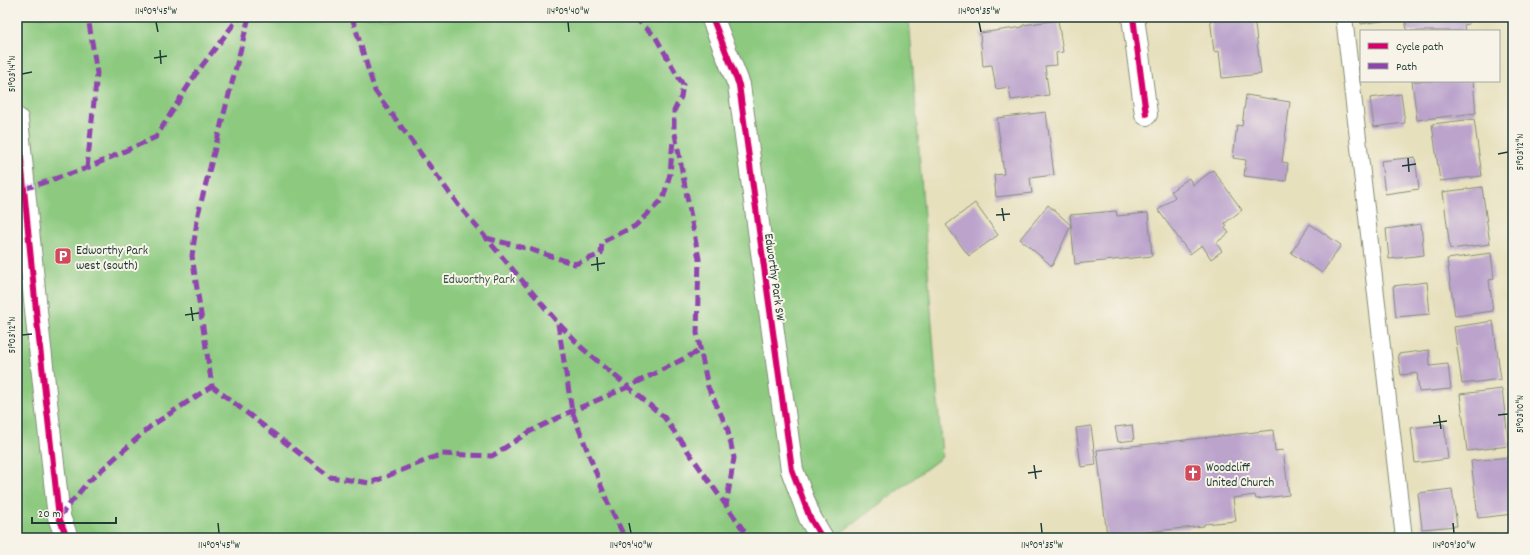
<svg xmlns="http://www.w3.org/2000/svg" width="1530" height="555" font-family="Dekko,sans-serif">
	<rect width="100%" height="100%" fill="#f7f3e8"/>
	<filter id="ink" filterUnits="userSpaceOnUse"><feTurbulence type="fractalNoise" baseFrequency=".025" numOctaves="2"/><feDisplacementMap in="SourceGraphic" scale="8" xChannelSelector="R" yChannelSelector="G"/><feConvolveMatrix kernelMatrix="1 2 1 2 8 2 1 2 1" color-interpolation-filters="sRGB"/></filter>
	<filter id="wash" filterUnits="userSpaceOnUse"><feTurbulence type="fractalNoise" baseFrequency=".012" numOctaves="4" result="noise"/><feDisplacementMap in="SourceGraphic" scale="16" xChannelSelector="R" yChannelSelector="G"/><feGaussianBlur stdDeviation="0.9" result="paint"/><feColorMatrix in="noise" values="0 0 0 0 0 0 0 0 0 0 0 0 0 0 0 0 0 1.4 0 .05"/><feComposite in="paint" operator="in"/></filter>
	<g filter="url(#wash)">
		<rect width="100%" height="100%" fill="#e7e0bd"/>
		<path fill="#8dca80" stroke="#56845a" d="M17,17H909L942,457L834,538H17Z"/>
		<g id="blocks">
			<g fill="#bba3cc">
				<path d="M1003,17H1018V18L1004,20Z"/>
				<path d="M1210,17H1254L1261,74L1222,78L1219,51L1214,52Z"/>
				<path d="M1360,17H1394V19L1361,24Z"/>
				<path d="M1405,17H1468L1469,24L1464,25L1465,31H1407Z"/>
				<path d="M1058,20L1063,52L1056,53L1057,65L1045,66L1049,95L1011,100L1009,87L996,89L992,65L983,66L980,33L1023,27V25Z"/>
				<path d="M1412,81H1473L1476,113L1417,120Z"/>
				<path d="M1401,94L1405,123L1374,127L1370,98Z"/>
				<path d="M1246,95L1290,102L1282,162L1288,163L1286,181L1244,176L1246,160L1233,158L1237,125L1242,126Z"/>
				<path d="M1046,112L1054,175L1030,178L1032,193L996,197L994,175L1004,174L997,118Z"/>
				<path d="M1474,119L1482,176L1440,181L1432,124Z"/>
				<path d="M1415,157L1419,189L1385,194L1381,161Z"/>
				<path d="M1213,170L1242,210L1225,223L1227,226L1225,228L1229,233L1216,243L1222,251L1211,259L1202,245L1190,254L1158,210L1175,197L1171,191L1189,178L1193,185Z"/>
				<path d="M1482,187L1490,244L1450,249L1443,192Z"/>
				<path d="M975,203L998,235L969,256L946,225Z"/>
				<path d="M1048,205L1071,225L1052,266L1020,239Z"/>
				<path d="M1116,211L1117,216L1148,213L1152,256L1075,264L1070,215Z"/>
				<path d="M1310,224L1341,245L1322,273L1291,253Z"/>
				<path d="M1421,224L1424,255L1389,259L1386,229Z"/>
				<path d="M1491,253L1494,279L1489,280L1493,311L1455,316L1447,259Z"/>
				<path d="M1427,282L1430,314L1396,317L1393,286Z"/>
				<path d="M1493,321L1501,379L1462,384L1454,327Z"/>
				<path d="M1429,350L1430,366L1448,364L1451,389L1419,392L1417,373L1401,375L1398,354Z"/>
				<path d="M1502,389L1509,446L1467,451L1460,394Z"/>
				<path d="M1444,424L1448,459L1415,463L1411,428Z"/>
				<path d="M1132,425L1134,440L1118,442L1115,427Z"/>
				<path d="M1091,426L1096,465L1081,467L1076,428Z"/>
				<path d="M1273,430L1275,451L1283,450L1289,495L1256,499L1255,495L1233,498L1236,521L1204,524V526L1107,536L1097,450Z"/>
				<path d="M1510,457L1513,480V514L1478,518L1471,461Z"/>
				<path d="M1452,489L1457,526L1422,529L1418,493Z"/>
			</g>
		</g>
	</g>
	<g filter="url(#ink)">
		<use href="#blocks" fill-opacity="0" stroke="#838e78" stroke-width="1"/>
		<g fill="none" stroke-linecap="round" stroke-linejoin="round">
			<g stroke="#838e78" stroke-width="18">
				<path id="service" d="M1344,17L1404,538"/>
			</g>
			<g stroke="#838e78" stroke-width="24">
				<g id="minor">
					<path d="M712,17L739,85L792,470L810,518L822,538"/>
					<path d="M1133,17L1146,114"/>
					<path d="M17,119L38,330L59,517L67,538"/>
				</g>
			</g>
			<use href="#service" stroke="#fff" stroke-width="16"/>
			<use href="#minor" stroke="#fff" stroke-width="22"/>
			<g stroke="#8e44ad" stroke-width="5" stroke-dasharray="10 5" stroke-linecap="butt">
				<path d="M249,17L198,214L192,256L212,386L330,477L370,483L442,454L492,456L529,432L572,411L628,387L701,350"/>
				<path d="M352,17L375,91L459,206L558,323L582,348L664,417L749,538"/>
				<path d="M634,17L655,36L683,85L681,97L674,111V129L699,259L697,333L708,387L727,427L734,458L726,506"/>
				<path d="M87,168L97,73L88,17"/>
				<path d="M24,189L87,168L156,137L195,75L239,17"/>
				<path d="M486,238L529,249L575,264L601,254L602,242L635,226L663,199L670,174L673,140"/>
				<path d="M558,324L572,411L607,501L625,538"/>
				<path d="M59,517L88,482L151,426L212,386"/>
			</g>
			<g stroke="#f7f3e8" stroke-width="8">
				<g id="cycleway">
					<path d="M712,17L739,85L792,470L810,518L822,538"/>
					<path d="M1133,17L1146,114"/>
					<path d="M17,119L38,330L59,517L67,538"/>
				</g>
			</g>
			<use href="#cycleway" stroke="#d6006c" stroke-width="6"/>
		</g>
	</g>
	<path fill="none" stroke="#1f3d34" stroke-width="1.5" d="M156,22L158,32M568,22L569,32M979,22L981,32M160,50L161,64M154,58L167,56M22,74L32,72M1498,154L1508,152M1408,158L1409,172M1402,166L1416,164M1002,208L1004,221M996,215L1010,214M597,257L598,271M591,265L605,263M191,307L193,321M185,315L199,313M22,335L32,334M1439,415L1441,429M1498,415L1508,414M1433,423L1447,421M1034,465L1036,479M1028,473L1042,471M218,523L219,533M629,523L631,533M1041,523L1042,533M1453,523L1454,533"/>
	<defs>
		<g id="parking-square" transform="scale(0.9)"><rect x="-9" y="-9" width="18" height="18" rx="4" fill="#d1495b" stroke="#f7f3e8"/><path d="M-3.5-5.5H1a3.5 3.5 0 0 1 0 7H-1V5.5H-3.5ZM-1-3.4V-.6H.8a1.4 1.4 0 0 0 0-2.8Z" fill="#fff"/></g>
		<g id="church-square" transform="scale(0.9)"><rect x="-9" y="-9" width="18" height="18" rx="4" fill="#d1495b" stroke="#f7f3e8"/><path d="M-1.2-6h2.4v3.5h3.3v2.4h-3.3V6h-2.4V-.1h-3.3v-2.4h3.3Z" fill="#fff"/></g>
	</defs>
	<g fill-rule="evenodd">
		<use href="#parking-square" x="63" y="256"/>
		<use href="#church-square" x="1193" y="473"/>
	</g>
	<g text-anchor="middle" stroke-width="4" stroke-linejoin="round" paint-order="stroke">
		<g font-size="13" fill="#1f3d34" stroke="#f7f3e8" text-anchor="start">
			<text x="76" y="254">Edworthy Park<tspan x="76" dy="15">west (south)</tspan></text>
			<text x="1206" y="471">Woodcliff<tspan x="1206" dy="15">United Church</tspan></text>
		</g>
		<g font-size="13" fill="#1f3d34" stroke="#f7f3e8">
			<text transform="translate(776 277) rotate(82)" y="5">Edworthy Park SW</text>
		</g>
		<g font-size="13" fill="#355943" stroke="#f7f3e8">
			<text x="479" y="283">Edworthy Park</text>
		</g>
	</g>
	<rect width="1530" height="555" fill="none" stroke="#f7f3e8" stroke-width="44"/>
	<rect x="1360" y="30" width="140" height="52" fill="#f7f3e8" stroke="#a1aaa0"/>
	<rect x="1368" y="43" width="20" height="6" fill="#d6006c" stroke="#a1aaa0"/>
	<text x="1396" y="50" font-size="12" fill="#1f3d34">Cycle path</text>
	<rect x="1368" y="63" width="20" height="6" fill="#8e44ad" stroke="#a1aaa0"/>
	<text x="1396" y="70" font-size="12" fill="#1f3d34">Path</text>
	<path d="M32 517v6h84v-6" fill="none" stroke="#1f3d34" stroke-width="2"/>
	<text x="38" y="517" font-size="12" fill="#1f3d34" stroke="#f7f3e8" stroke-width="3" paint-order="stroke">20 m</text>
	<rect x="22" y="22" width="1486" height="511" fill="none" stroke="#1f3d34" stroke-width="1.5"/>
	<g font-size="10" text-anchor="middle" fill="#1f3d34">
		<text x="156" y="14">114°09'45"W</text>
		<text x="568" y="14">114°09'40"W</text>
		<text x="979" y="14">114°09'35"W</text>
		<text transform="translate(11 74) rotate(-90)" y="4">51°03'14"N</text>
		<text transform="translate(1519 152) rotate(-90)" y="4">51°03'12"N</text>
		<text transform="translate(11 335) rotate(-90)" y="4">51°03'12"N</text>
		<text transform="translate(1519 414) rotate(-90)" y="4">51°03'10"N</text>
		<text x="219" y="548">114°09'45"W</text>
		<text x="631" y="548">114°09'40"W</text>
		<text x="1042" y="548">114°09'35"W</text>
		<text x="1454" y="548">114°09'30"W</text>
	</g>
</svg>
